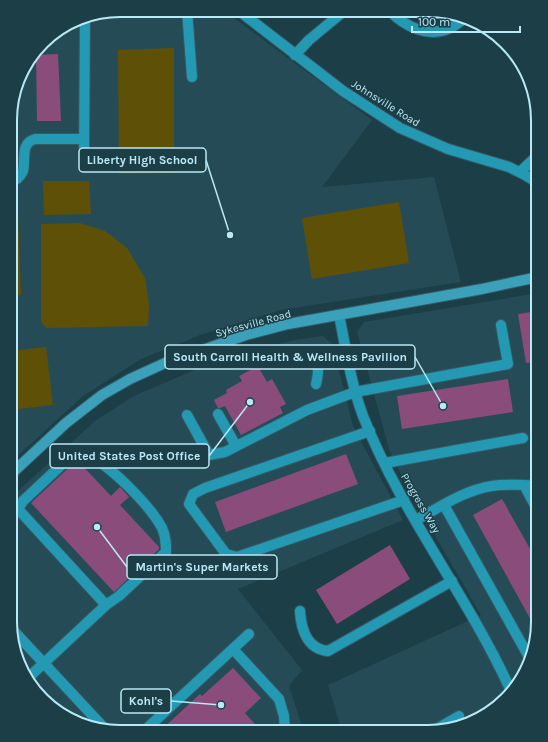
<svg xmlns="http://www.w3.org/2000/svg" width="548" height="742" font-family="Karla,sans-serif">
	<rect width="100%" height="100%" fill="#1c3e46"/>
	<g fill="#254c56">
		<path d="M120,10H223L372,120L322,187L434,177L461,282L281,310L200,335L139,360L82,397L10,463L11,105L25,65L48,37L84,16Z"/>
		<path d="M538,293V630L519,683L477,721L428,732H342L328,685L481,615L408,489L389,449L357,332L364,322Z"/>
		<path d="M323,336L332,344L353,426L403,520L238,589L302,670L289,686L304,732L106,731L59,713L21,671L10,622V498L95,421L134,396L220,359L294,340Z"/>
	</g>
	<g fill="#5e5007">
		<path d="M174,48V173L119,174L118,50Z"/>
		<path d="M43,181H89L91,214L44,215Z"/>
		<path d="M399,202L409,263L312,279L302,218Z"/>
		<path d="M11,214H18L21,295L11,296Z"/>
		<path d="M80,223L105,231L127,248L145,278L149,304L148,326L47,328L41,322V224Z"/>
		<path d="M46,347L53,405L10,410L11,351Z"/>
	</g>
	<g fill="#8a4c7b">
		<path d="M58,54L61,121H37L36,55Z"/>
		<path d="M538,311V361L526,363L518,314Z"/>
		<path d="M258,366L267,382L272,379L286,404L280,407L283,413L241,435L225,406L220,408H218L214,400L227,393L226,390L242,381L239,376Z"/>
		<path d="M508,379L513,412L402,429L397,396Z"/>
		<path d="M346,454L358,484L226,532L215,502Z"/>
		<path d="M77,460L111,496L120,487L129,497L120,505L159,547V549L114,592L31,503Z"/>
		<path d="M502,499L538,563L537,631L473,515Z"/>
		<path d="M390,545L410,579L337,624L316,590Z"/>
		<path d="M233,668L261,698L245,713L262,732L160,731L200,694L202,696Z"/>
	</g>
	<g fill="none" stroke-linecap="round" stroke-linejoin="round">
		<g stroke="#355b65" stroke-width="12">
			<g id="minor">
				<path d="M187,10L192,77"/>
				<path d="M238,10L343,91L400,128L448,149L509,167L525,175L538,183"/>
				<path d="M390,11C405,27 429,38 450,28C455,26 459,22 463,20"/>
				<path d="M295,55L309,40L344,11"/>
				<path d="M84,159L85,16"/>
				<path d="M520,172L538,155"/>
				<path d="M17,179C19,177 22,174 23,171C26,159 20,143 35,139H84"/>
				<path d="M339,315C346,349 351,384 363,416C401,513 468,596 511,691"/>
				<path d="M302,362L307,359H311C321,366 318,374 316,384"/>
				<path d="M218,414L236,446"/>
				<path d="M187,415L209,455L225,452L307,410L355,392L508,364L501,325"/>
				<path d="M370,431L205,488L193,494L189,504L226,554L237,557L404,500"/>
				<path d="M385,463L523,438"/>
				<path d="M524,485L538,486"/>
				<path d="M444,505L529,657"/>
				<path d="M416,520C440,507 465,490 492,486C503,484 513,485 524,485L538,511"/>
				<path d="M300,611C301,629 307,649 328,651L452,581"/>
				<path d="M11,628L107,731"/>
				<path d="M233,649L279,699L284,716L285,732"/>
				<path d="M28,678L106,605L119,596L166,552C166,544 166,536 162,528C151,507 106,459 82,454C78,453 74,454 71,456L23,501L18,509L106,605"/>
				<path d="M144,731L249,634"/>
				<path d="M433,731L459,716"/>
			</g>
		</g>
		<g stroke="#355b65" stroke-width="12">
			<path id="major" d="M10,475L66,423L102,395L130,379L165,363L246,335L288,324L482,289L538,277"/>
		</g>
		<use href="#minor" stroke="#2499b4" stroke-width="10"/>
		<use href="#major" stroke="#3ba0b9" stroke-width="10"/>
	</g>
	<g text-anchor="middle" stroke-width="3" stroke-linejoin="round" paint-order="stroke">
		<g font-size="11" fill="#b9e8f6" stroke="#1c3e46">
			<text transform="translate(386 103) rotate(32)" y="4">Johnsville Road</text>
			<text transform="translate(253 323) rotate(-15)" y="4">Sykesville Road</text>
			<text transform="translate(421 503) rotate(60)" y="4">Progress Way</text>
		</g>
	</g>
	<path d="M0 0H548V742H0ZM120 17H428A103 103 0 0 1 531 120V622A103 103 0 0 1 428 725H120A103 103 0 0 1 17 622V120A103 103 0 0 1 120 17Z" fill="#1c3e46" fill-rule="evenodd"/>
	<path fill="none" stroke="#b9e8f6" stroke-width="2" d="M120 17H428A103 103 0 0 1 531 120V622A103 103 0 0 1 428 725H120A103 103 0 0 1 17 622V120A103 103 0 0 1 120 17Z"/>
	<path fill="none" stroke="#b9e8f6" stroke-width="1.5" d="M230 235L206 160M443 406L415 357M250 402L209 456M97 527L127 567M221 705L171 701"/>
	<g fill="#b9e8f6" stroke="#1c3e46" stroke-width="1.5">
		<circle cx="230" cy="235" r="4"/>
		<circle cx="443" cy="406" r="4"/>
		<circle cx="250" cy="402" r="4"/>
		<circle cx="97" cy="527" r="4"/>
		<circle cx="221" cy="705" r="4"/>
	</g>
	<g fill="#1c3e46" stroke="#b9e8f6" stroke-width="1.5">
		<rect x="79" y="148" width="127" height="24" rx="4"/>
		<rect x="165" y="345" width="250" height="24" rx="4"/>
		<rect x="50" y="444" width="159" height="24" rx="4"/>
		<rect x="127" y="555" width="150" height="24" rx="4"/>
		<rect x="121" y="689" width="50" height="24" rx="4"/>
	</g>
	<g font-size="12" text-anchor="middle" font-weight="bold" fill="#b9e8f6">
		<text x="142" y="164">Liberty High School</text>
		<text x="290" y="361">South Carroll Health &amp; Wellness Pavilion</text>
		<text x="129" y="460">United States Post Office</text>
		<text x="202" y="571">Martin's Super Markets</text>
		<text x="146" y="705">Kohl's</text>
	</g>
	<path d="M412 26v6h108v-6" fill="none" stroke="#b9e8f6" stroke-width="2"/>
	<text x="418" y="26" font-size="12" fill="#b9e8f6" stroke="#1c3e46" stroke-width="3" paint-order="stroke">100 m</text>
</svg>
